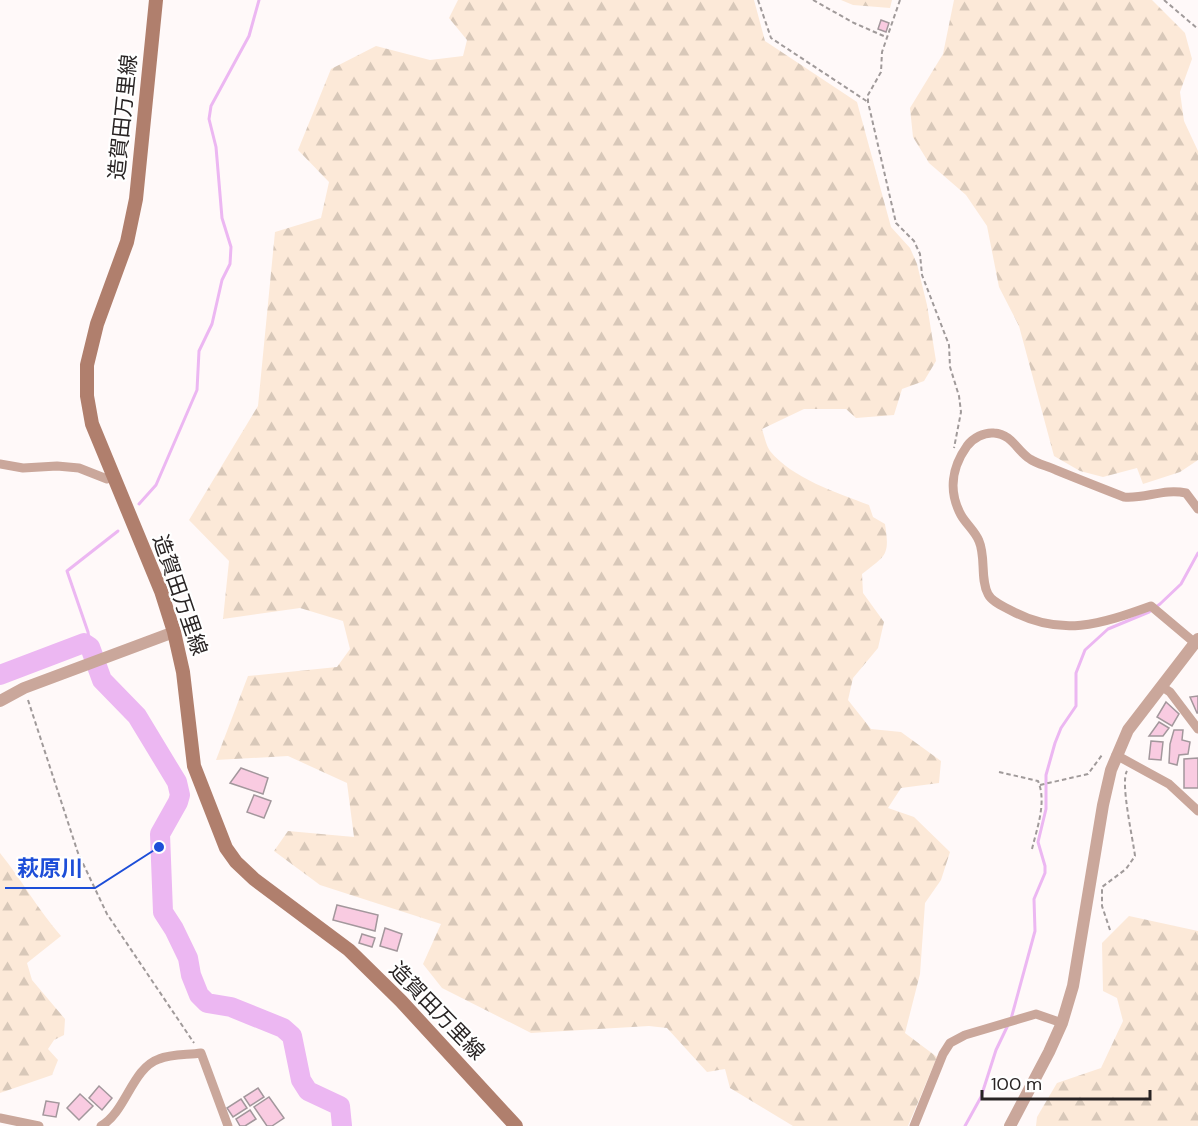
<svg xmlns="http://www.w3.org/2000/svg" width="1198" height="1126" font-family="'DM Sans','Noto Sans JP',sans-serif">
	<defs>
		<pattern id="forest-firs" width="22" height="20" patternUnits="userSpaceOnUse" patternTransform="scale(1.5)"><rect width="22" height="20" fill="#fce9d8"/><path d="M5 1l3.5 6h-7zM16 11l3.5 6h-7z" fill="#d8c8b9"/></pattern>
	</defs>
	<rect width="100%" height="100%" fill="#fff9f9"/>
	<g fill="url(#forest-firs)">
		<path d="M458,0H754L765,41L857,102L891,227L910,248L917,264L927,305L936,361L924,381L902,389L894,415L856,418L846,409H804L762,429C764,435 766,445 770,451C792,478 837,493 869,505L873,517L885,524C890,556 886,555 862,574L863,593L884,622L878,648L853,678L848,700L871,729L901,732L941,761L939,783L901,788L888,808L914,817L950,852L941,880L925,903L920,974L905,1033L937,1057L908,1126H793L730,1088L725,1069L707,1072L667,1028L649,1026L531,1033L442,988L423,964L441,924L320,885L274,851L288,831L354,837L347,783L288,756L216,760L248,676L337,667L350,649L343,621L300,608L223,619L229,561L189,520L258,406L275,232L321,218L329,182L298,150L331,69L376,46L430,60L463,56L467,40L449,18Z"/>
		<path d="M841,0H892L890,8L853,5Z"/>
		<path d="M954,0H1152L1185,33L1192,59L1180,92L1184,121L1198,151V460L1180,472L1143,484L1137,468L1103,477L1080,471L1054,456L1019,326L999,287L987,226L966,195L929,163L913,137L910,108L943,54Z"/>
		<path d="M0,853C22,880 38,910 61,936L27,963L32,980L65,1019L64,1035L54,1040L48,1049L58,1060L52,1075L0,1093Z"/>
		<path d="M1129,916L1198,931V1126H1036L1037,1117L1057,1083L1101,1068L1123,1021L1117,998L1103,991L1102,943Z"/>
	</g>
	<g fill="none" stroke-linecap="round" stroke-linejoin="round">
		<g stroke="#ecb7f2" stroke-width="3">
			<path d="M139,504L156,485L197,390L199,351L212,324L222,280L230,264L231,247L222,218L216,147L209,119L211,106L249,36L259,0"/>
			<path d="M90,647L88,632L67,571L118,531"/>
			<path d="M1011,1019L1035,931L1034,899L1045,873V866L1038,842L1046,809V775L1055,743L1061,728L1076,706V673L1085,650L1108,629L1149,612L1160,604L1181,584L1198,553"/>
			<path d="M965,1126L981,1097L996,1050L1008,1025"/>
		</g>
		<path stroke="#ecb7f2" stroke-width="20" d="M0,675L84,643L90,647L102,680L137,716L177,782L180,795L178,802L160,834L163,912L174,929L188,958L191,975L199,995L207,1003L231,1007L283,1028L292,1036L301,1080L308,1091L340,1106L342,1126"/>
	</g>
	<g fill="#f9cbe1" stroke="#a3979c" stroke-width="1.5">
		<path d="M881,20L889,23L886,32L878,29Z"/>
		<path d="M1198,696V713H1197L1190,697Z"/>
		<path d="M1166,702L1179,714L1172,726L1157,717Z"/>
		<path d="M1159,722L1169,728L1163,736H1149Z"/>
		<path d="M1174,730H1183L1182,740L1190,742L1188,754L1179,755L1177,765L1169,763L1170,744Z"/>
		<path d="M1151,741L1163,742L1161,760L1149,759Z"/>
		<path d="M1198,758V788H1184V759Z"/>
		<path d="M241,768L268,778L263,794L230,783Z"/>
		<path d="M254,795L271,801L264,818L247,812Z"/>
		<path d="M337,905L378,915L375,931L333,920Z"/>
		<path d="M385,928L402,934L397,951L380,946Z"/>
		<path d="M362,934L375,938L372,947L359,943Z"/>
		<path d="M99,1086L112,1098L102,1110L89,1098Z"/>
		<path d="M258,1088L264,1097L250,1106L244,1097Z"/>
		<path d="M80,1094L93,1106L79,1120L67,1108Z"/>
		<path d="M269,1097L284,1118L272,1126H267L254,1107Z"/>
		<path d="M241,1099L247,1108L233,1117L227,1108Z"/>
		<path d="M46,1101L59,1103L56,1117L43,1115Z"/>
		<path d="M250,1110L256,1119L245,1126H240L236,1119Z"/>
	</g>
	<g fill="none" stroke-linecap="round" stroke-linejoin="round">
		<g stroke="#a09a9a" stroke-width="2" stroke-dasharray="4.5 3" stroke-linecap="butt">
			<path d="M758,0L771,38L868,102"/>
			<path d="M813,0L854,23L886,37"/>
			<path d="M900,0L882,52L881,72L868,95V102L896,223L914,241L920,254L922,275L949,345L950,367L959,396L961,412L954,448"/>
			<path d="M1164,0L1198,29"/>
			<path d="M28,700L78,853L107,914L194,1043"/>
			<path d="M999,772L1038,781C1047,802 1037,828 1032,849"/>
			<path d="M1040,785L1088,774L1102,755H1104"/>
			<path d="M1110,930L1102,906V887L1126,869L1135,856C1133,839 1120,782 1127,771"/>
		</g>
		<g stroke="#caa79b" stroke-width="9">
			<path d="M0,464L23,468L57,466L79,468L107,479L114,477"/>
			<path d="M1195,643L1151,606C1101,624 1061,638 1010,610C1003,606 992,602 988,594C980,579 986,557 979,541C975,531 966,524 961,515C948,491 952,467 967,446C973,438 984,432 994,433C1012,434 1017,451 1030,459C1037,464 1048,466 1056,470C1078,479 1101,488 1124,497C1145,499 1164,488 1186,493L1198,509"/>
			<path d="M1161,686L1170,692L1198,729"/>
			<path d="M1116,755L1169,784L1198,811"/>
			<path d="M0,1118L39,1126"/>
			<path d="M101,1126C126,1112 132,1068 159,1059C171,1054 188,1055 201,1053L228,1126"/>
			<path d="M914,1126L943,1054L950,1043L965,1035L1036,1014L1062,1023"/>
		</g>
		<g stroke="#caa79b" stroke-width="12">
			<path d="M0,701L24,688L174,632"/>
			<path d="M1010,1126L1049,1052L1062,1023L1073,986L1103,805L1111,770L1128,730L1198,639"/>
		</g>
		<path stroke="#b07f6d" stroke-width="14" d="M156,0L136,199L127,242L97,324L87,365V396L92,424L161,591L174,632L183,672L194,766L226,848L236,862L254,879L349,950L401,1001L516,1126"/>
	</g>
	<g text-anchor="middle" stroke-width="4.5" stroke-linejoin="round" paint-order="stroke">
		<g font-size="21" fill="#292424" stroke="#fff">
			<text transform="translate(123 117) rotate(-84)" y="7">造賀田万里線</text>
			<text transform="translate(180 595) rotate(71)" y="7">造賀田万里線</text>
			<text transform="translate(437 1011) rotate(46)" y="7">造賀田万里線</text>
		</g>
	</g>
	<path fill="none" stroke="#1d4ed8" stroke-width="2" d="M159 847L95 888H5"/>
	<circle fill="#1d4ed8" stroke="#fff" stroke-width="2" cx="159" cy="847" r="6"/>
	<g font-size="22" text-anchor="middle" font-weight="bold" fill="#1d4ed8" stroke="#fff" stroke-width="4.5" stroke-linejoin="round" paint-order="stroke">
		<text x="50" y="876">萩原川</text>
	</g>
	<path d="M982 1090v9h168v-9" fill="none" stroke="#292424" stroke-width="3"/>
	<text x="991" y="1090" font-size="18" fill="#292424" stroke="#ffffff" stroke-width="4.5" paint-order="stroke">100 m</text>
</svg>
